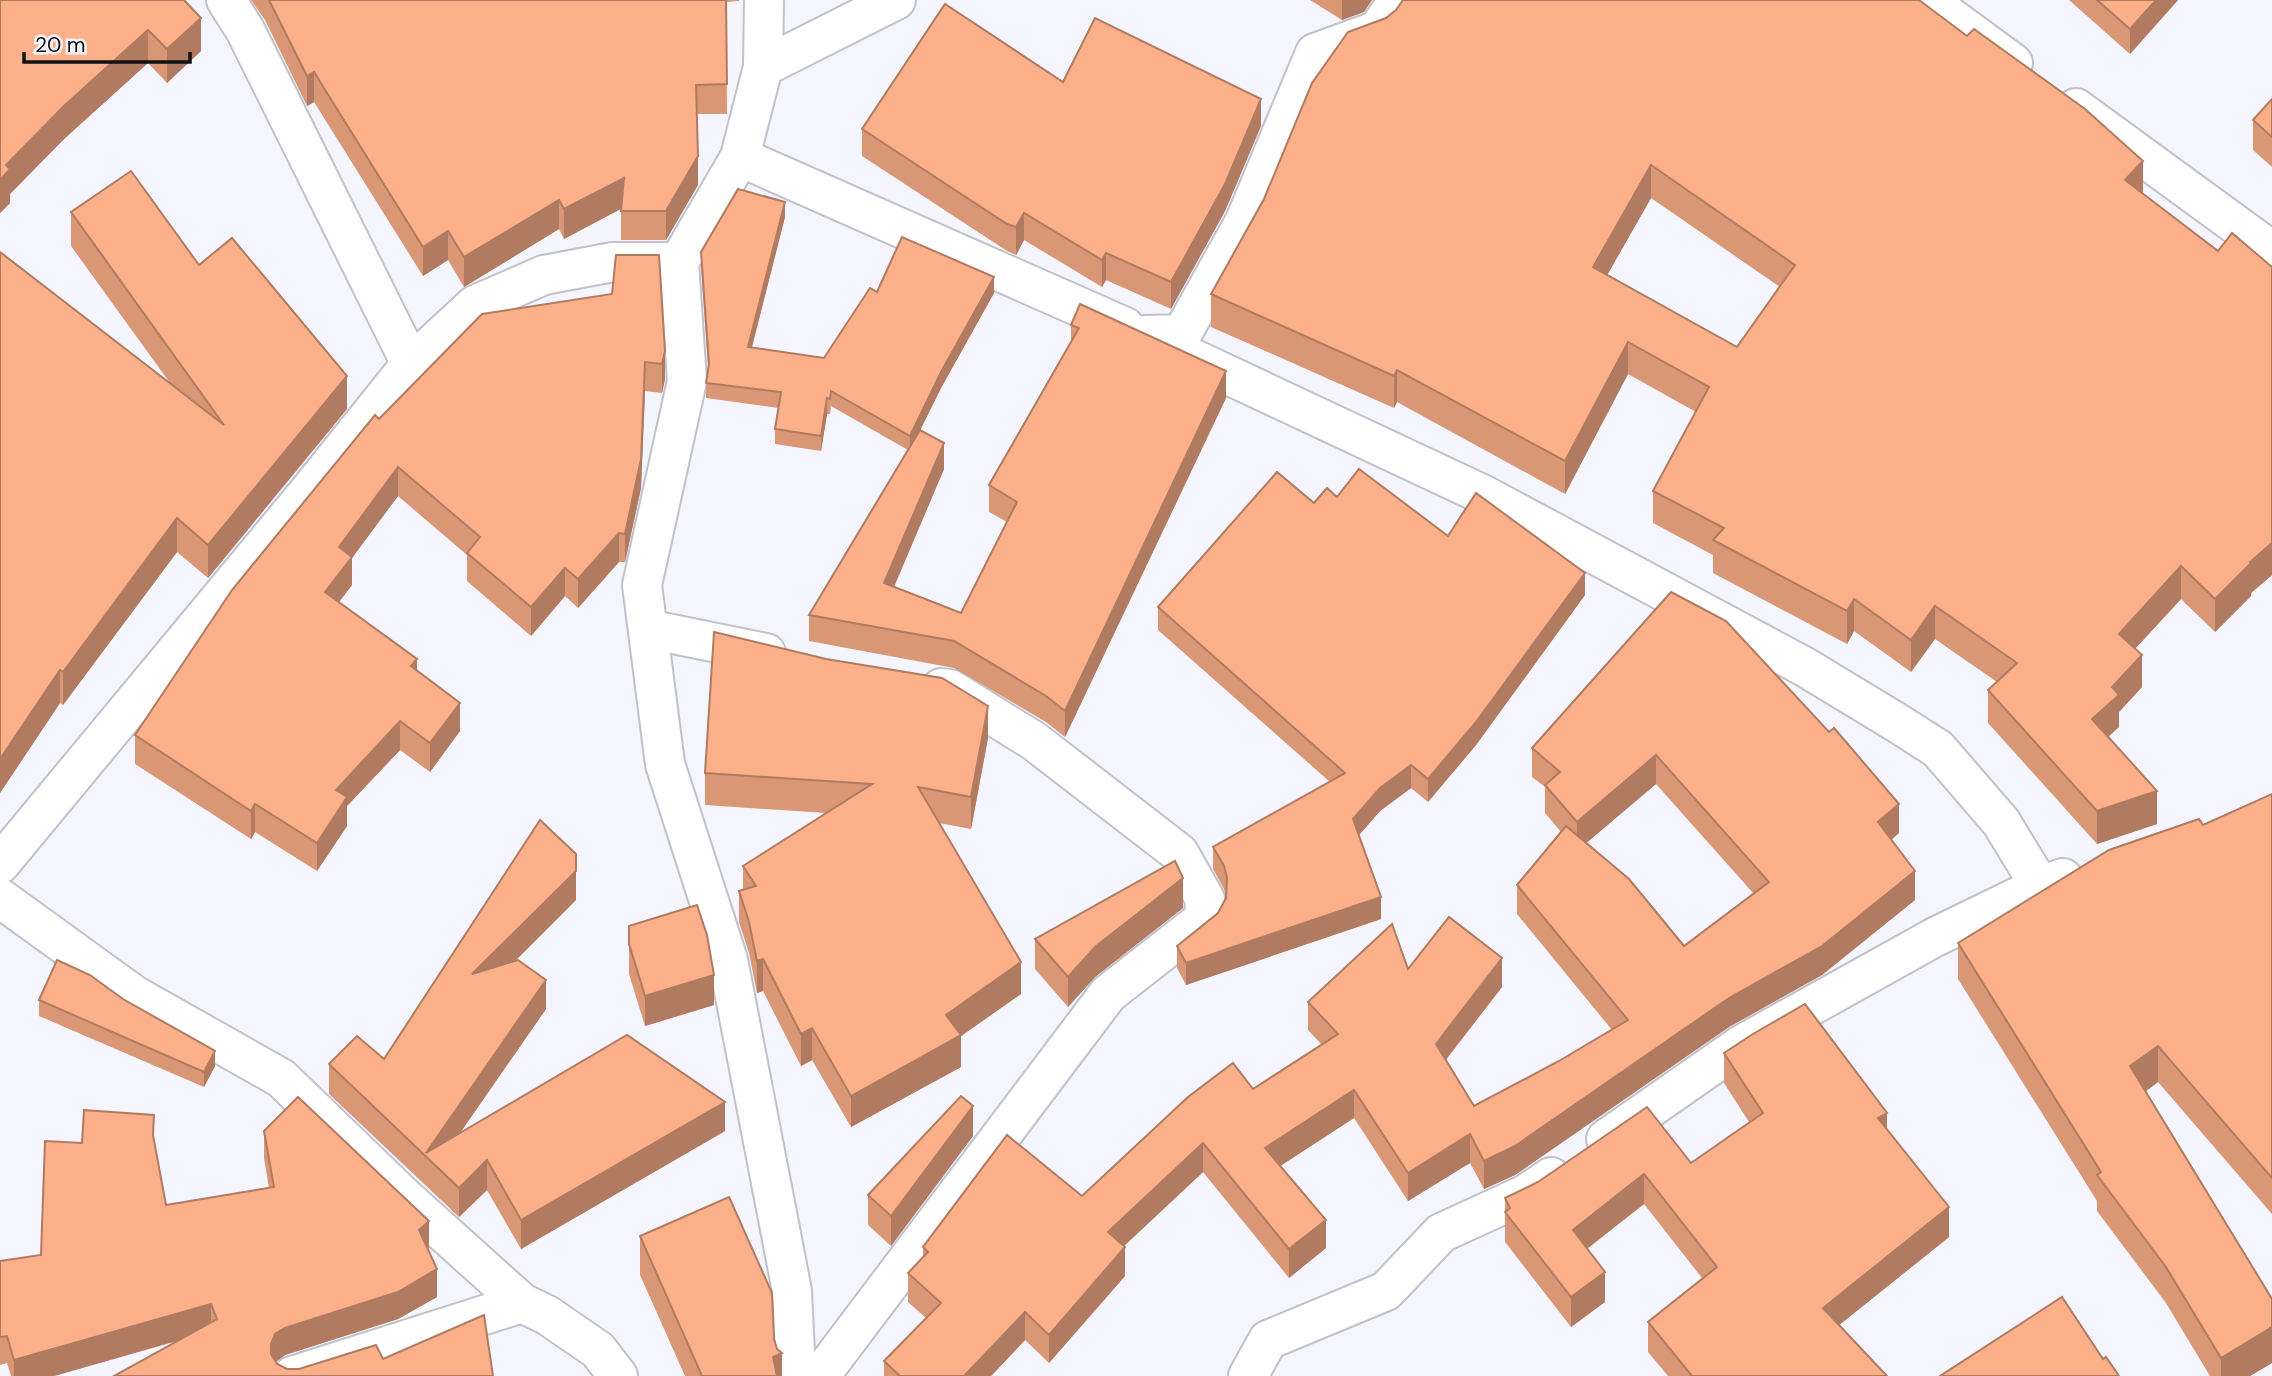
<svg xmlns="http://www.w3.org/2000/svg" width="2272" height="1376" font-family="'DM Sans',sans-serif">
	<rect width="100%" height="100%" fill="#f4f5fe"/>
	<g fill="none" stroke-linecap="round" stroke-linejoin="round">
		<g stroke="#c0c1cb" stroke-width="42">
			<g id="minor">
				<path d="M226,0L245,30L411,364"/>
				<path d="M764,0L763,67L740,157L679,262L687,381L642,585L665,764L728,960L792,1291L796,1376"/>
				<path d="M1927,0L2013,63"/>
				<path d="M763,67L896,0"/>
				<path d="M2076,108L2272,251"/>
				<path d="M740,157L1125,327"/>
				<path d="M1144,335L1182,334L1245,221L1315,53L1378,30L1398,0"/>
				<path d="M1177,351L1484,495L1805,667L1899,724L1938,749L2001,822L2040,886"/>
				<path d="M648,629L766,653"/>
				<path d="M0,864L310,490L411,364L475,305L544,275L613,262H666"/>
				<path d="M0,898L134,995L281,1078L403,1196L522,1303L547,1315L598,1350L618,1376"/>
				<path d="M1606,1139L1741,1045L1935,937L2040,886L2063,878"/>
				<path d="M292,1376L522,1303"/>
				<path d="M820,1376L1108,994L1204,919L1205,899L1179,853L1034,741L950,689L941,688"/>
				<path d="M1248,1376L1268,1340L1386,1291L1441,1233L1526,1194L1551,1177"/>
			</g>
		</g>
		<use href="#minor" stroke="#fff" stroke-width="38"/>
	</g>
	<g fill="#d99776" fill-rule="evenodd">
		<path d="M0,0H184L201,51L167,83L148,63L64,139L10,194V203L0,213Z"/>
		<path d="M251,0H739V1L726,2L727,114H697L698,185L666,240H621V209L564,239L559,229L464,287L448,260L423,276L314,102L307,106L265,20Z"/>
		<path d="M1310,0H1372L1364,12L1342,20Z"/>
		<path d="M2069,0H2178L2130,54Z"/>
		<path d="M1396,10L2143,193L2218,251L2272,267V575L2251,593V596L2215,632L2181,599L2135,649L2142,687L2119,712V727L2108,737L2157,824L2097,844L1988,723V690L1997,682L1935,639L1911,672L1854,631L1847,644L1713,573V555L1653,523V491L1696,412L1628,374L1565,494L1397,402L1394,408L1211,327V294L1386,18ZM1651,198L1780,287L1737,347L1607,275Z"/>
		<path d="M1063,82L1261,126L1225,211L1171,309L1106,280L1102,287L1024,240L1016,255L1007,251L862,156V129Z"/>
		<path d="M2272,99V167L2253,150V120Z"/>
		<path d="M71,212L199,265L347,409L208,578L177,552L63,705L60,703L0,793V252L170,383L71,246Z"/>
		<path d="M785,217L752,347L824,358L877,292L994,293L941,388L920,430L944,469L894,587L961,613L1007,522L989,512V485L1071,342V325L1226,398L1065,737L1046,722L954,668L809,641V615L908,450L831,406L830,414H827L821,451L775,444V429L779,408L706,398V383L708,368L701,267V252Z"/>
		<path d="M659,255L665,379L662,393L645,391L641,488L625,562H619L578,608L565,596L531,636L467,581V555L398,496L352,558V585L339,602L417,670L460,731L430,772L400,750L347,806V826L317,871L255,832L251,839L135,764V735L379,419L612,294Z"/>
		<path d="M1337,497L1448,536L1585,595L1476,745L1428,802L1411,788L1380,811L1359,835L1381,919L1186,985L1177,968V946L1218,913L1226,898L1224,889L1213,869V847L1330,782L1158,630V607L1314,503Z"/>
		<path d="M1671,592L1899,833L1891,840L1915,900L1822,975L1729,1027L1515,1175L1484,1189L1470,1163L1408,1201L1354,1118L1280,1166L1326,1248L1289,1278L1203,1172L1124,1246L1125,1276L1049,1363L1025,1340L991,1376H884V1361L926,1318L908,1302V1273L923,1258V1247L1082,1196L1253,1089L1322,1045L1308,1030V1002L1408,969L1502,987L1446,1060L1474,1106L1559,1061L1612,1030L1517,914V885L1561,832L1545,813V787L1532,777V748ZM1656,784L1754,894L1684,946L1586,843Z"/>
		<path d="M988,738L971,829L939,823L1021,994L961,1036V1067L851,1127L812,1060L801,1066L763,991L757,993L749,953L739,922V891L743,889V866L826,813L705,805V773Z"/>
		<path d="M2272,794V1214L2158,1082L2146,1091L2272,1299V1363L2250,1376H2210L2166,1303L2097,1211V1201L1958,979V943L2203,825Z"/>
		<path d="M576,900L514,962L546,1009L460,1133L725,1131L521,1249L487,1190L459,1217L329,1094V1064L384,1059Z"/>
		<path d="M1183,908L1095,977L1068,1007L1035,969V939Z"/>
		<path d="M629,926L714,1005L645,1026L629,974Z"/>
		<path d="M39,1000L215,1066L204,1087L39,1016Z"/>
		<path d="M1724,1053L1887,1130L1949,1237L1839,1325L1887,1376H1668L1648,1352V1322L1702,1278L1644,1204L1587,1248L1605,1302L1571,1327L1505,1242V1198L1691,1163L1749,1122L1724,1083Z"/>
		<path d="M264,1131L429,1248L428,1249L437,1297L398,1319L285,1355L276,1362L277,1364L287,1369H299L383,1359L493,1376H114L177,1341L54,1376H11L7,1363L0,1365V1261L41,1255L82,1143L154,1144L166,1205L269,1188L264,1158Z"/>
		<path d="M973,1136L891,1246L868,1225V1195Z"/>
		<path d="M640,1236L774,1339L782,1376H685L640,1275Z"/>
	</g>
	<g fill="#b07b60">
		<path d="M1342,0H1372L1364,12L1342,20Z"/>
		<path d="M2156,0H2178L2130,54V29Z"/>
		<path d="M201,18V51L167,83V49Z"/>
		<path d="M148,30V63L64,139L10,194V203L0,213V180L6,165L64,106Z"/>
		<path d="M314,72V102L307,106V76Z"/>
		<path d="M1261,99V126L1225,211L1171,309V282Z"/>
		<path d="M698,156V185L666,240V211Z"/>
		<path d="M2143,161V193L2125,180Z"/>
		<path d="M1651,165V198L1593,300V267Z"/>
		<path d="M624,178V207L564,239V209Z"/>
		<path d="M559,200V229L464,287V257Z"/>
		<path d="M785,202V217L748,362V347Z"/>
		<path d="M1024,213V240L1016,255V227Z"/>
		<path d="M448,231V260L423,276V247Z"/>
		<path d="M1106,253V280L1102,287V260Z"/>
		<path d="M994,277V293L941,388L910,451V436L941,372Z"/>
		<path d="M1628,342V374L1565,494V461Z"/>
		<path d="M665,351V379L662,393V364Z"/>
		<path d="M645,362V391L641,488L625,562V534Z"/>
		<path d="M1397,370V402L1394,408V376Z"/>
		<path d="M1226,371V398L1065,737V711Z"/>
		<path d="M347,376V409L208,578V545Z"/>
		<path d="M827,398V414L821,451V436Z"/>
		<path d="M944,443V469L884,610V583Z"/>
		<path d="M398,467V496L352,558V585L325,620V592L339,547Z"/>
		<path d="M177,518V552L63,705V672Z"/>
		<path d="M619,533V562L578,608V579Z"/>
		<path d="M2272,543V575L2251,593V596L2215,632V599L2250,562Z"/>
		<path d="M2181,566V599L2119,666V634Z"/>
		<path d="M565,568V596L531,636V607Z"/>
		<path d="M1585,573V595L1476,745L1428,802V779Z"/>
		<path d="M1854,599V631L1847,644V611Z"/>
		<path d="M1935,606V639L1911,672V640Z"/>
		<path d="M2142,655V687L2119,712V727L2092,751V719L2112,687Z"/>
		<path d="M417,659V688L411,666Z"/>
		<path d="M60,670V703L0,793V759Z"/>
		<path d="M460,703V731L430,772V743Z"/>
		<path d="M988,706V738L971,829V797Z"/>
		<path d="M400,721V750L347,806V826L317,871V843L336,790Z"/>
		<path d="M1656,755V784L1577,851V822Z"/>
		<path d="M1411,765V788L1380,811L1353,842V819L1380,788Z"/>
		<path d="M2157,791V824L2097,844V811Z"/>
		<path d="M255,804V832L251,839V811Z"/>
		<path d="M1899,804V833L1878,851V822Z"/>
		<path d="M576,871V900L472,1004V974Z"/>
		<path d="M1915,871V900L1822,975L1729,1027L1515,1175L1484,1189V1161L1729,998Z"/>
		<path d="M1183,878V908L1095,977L1068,1007V977L1095,947Z"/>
		<path d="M1381,897V919L1186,985V963Z"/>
		<path d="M1502,958V987L1436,1072V1044Z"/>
		<path d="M763,959V991L757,993V961Z"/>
		<path d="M1021,962V994L961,1036V1067L851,1127V1096L946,1015Z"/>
		<path d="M714,975V1005L645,1026V996Z"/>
		<path d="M546,980V1009L437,1166L426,1153Z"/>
		<path d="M812,1028V1060L801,1066V1034Z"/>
		<path d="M2158,1046V1082L2130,1103V1066Z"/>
		<path d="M215,1051V1066L204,1087V1072Z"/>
		<path d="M1354,1090V1118L1265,1176V1148Z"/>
		<path d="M725,1102V1131L521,1249V1220Z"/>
		<path d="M973,1106V1136L891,1246V1216Z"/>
		<path d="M1887,1113V1143L1878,1118Z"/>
		<path d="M1470,1134V1163L1408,1201V1173Z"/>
		<path d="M1203,1143V1172L1108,1261V1232Z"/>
		<path d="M487,1160V1190L459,1217V1188Z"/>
		<path d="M1644,1174V1204L1573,1260V1230Z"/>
		<path d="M1949,1207V1237L1823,1338V1308Z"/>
		<path d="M1326,1220V1248L1289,1278V1249Z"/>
		<path d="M429,1221V1248L419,1258V1230Z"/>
		<path d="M1125,1247V1276L1049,1363V1335Z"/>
		<path d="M437,1269V1297L398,1319L285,1355L275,1362L271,1372V1344L275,1334L285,1328Z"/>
		<path d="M1605,1272V1302L1571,1327V1297Z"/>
		<path d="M211,1304V1331L54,1376H14V1360Z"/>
		<path d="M1025,1312V1340L991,1376H964Z"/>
		<path d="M2272,1327V1363L2250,1376H2221V1358Z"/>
		<path d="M782,1353V1376H773V1357Z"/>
	</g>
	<g fill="#fcb089" stroke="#b07b60" stroke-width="2" fill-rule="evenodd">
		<path d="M0,0H184L201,18L167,49L148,30L64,106L6,165L10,169L0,180Z"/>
		<path d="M269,0H726L727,84L696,85L698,156L666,211H621L624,178L564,209L559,200L464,257L448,231L423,247L314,72L307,76Z"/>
		<path d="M1403,0H1919L1967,36L1974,29L2085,109L2143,161L2125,180L2218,251L2232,233L2272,267V543L2250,562L2251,563L2215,599L2181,566L2119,634L2142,655L2112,687L2119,695L2092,719L2157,791L2097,811L1988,690L2017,663L1935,606L1911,640L1854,599L1847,611L1713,540L1724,528L1653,491L1709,387L1628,342L1565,461L1397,370L1394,376L1211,294L1264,199L1312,83L1348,32L1386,18L1396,10ZM1651,165L1795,265L1737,347L1593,267Z"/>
		<path d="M2097,0H2156L2130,29Z"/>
		<path d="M945,4L1063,82L1095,18L1261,99L1225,184L1171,282L1106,253L1102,260L1024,213L1016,227L1007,224L862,129Z"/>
		<path d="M2272,99V137L2253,120Z"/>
		<path d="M131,171L199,265L232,238L347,376L208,545L177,518L63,672L60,670L0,759V252L224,425L71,212Z"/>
		<path d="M738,189L785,202L748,347L824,358L870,288L877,292L902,237L994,277L941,372L910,436L831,391L830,399L827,398L821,436L775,429L781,392L706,383L709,364L701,252Z"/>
		<path d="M616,255H659L665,351L662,364L645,362L641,459L625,534L619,533L578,579L565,568L531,607L467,553L480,537L398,467L339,547L352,557L325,592L417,659L411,666L460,703L430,743L400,721L336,790L347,797L317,843L255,804L251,811L135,735L232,590L375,415L379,419L482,314L612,294Z"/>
		<path d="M1080,304L1226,371L1065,711L1046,696L954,641L809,615L920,430L944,443L884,583L961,613L1017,502L989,485L1079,328L1071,325Z"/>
		<path d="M1359,469L1448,536L1476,493L1585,573L1476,722L1428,779L1411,765L1380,788L1353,819L1381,897L1186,963L1177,946L1218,913L1226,898L1227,878L1224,866L1213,847L1345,773L1158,607L1277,472L1314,503L1327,488L1337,497Z"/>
		<path d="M1671,592L1726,621L1829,732L1834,728L1899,804L1878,822L1915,871L1822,946L1729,998L1515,1146L1484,1161L1470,1134L1408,1173L1354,1090L1265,1148L1326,1220L1289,1249L1203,1143L1108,1232L1125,1247L1049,1335L1025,1312L964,1376H900L884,1361L941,1303L908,1273L928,1252L923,1247L1007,1135L1082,1196L1188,1097L1233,1063L1253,1089L1338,1034L1308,1002L1392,924L1408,969L1449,917L1502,958L1436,1044L1474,1106L1559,1061L1628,1020L1517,885L1566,826L1629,879L1684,946L1769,882L1656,755L1577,822L1545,785L1560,772L1532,748Z"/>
		<path d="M714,632L826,659L942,678L988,706L971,797L918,787L1021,962L946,1015L961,1035L851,1096L812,1028L801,1034L763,959L757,961L749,922L739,891L756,886L743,866L872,784L705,773Z"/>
		<path d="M2272,794V1178L2158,1046L2130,1066L2272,1299V1327L2221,1358L2166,1267L2097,1175L2101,1172L1958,943L2109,850L2199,819L2203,825Z"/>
		<path d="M540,820L576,854V871L472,974L518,960L546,980L426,1153L627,1035L725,1102L521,1220L487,1160L459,1188L329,1064L357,1036L384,1059Z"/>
		<path d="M1175,861L1183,878L1095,947L1068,977L1035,939Z"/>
		<path d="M697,905L707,935L714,975L645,996L629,944V926Z"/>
		<path d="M57,960L90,975L123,999L215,1051L204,1072L39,1000Z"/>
		<path d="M1805,1004L1887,1113L1878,1118L1949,1207L1823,1308L1887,1376H1692L1648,1322L1717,1267L1644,1174L1573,1230L1605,1272L1571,1297L1505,1212L1510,1208L1505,1198L1538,1182L1647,1107L1691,1163L1763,1113L1724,1053L1753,1034Z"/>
		<path d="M961,1096L973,1106L891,1216L868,1195Z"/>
		<path d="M298,1097L429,1221L419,1230L437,1269L398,1292L285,1328L275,1334L271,1344V1354L277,1364L287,1369H299L376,1345L383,1359L484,1315L493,1376H114L217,1319L211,1304L14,1360L7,1336L0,1337V1261L41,1255L45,1141L82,1143L84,1110L154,1115L153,1135L166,1205L274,1187L264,1131Z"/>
		<path d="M729,1197L772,1293L774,1339L777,1349L782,1353L773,1357L777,1376H702L640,1236Z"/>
		<path d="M2062,1297L2103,1359L2106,1357L2119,1376H1940Z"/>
	</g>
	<path d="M24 52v10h166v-10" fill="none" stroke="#111115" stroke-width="3.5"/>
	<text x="35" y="52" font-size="21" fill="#111115" stroke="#f4f5fe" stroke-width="5" paint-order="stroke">20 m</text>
</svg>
